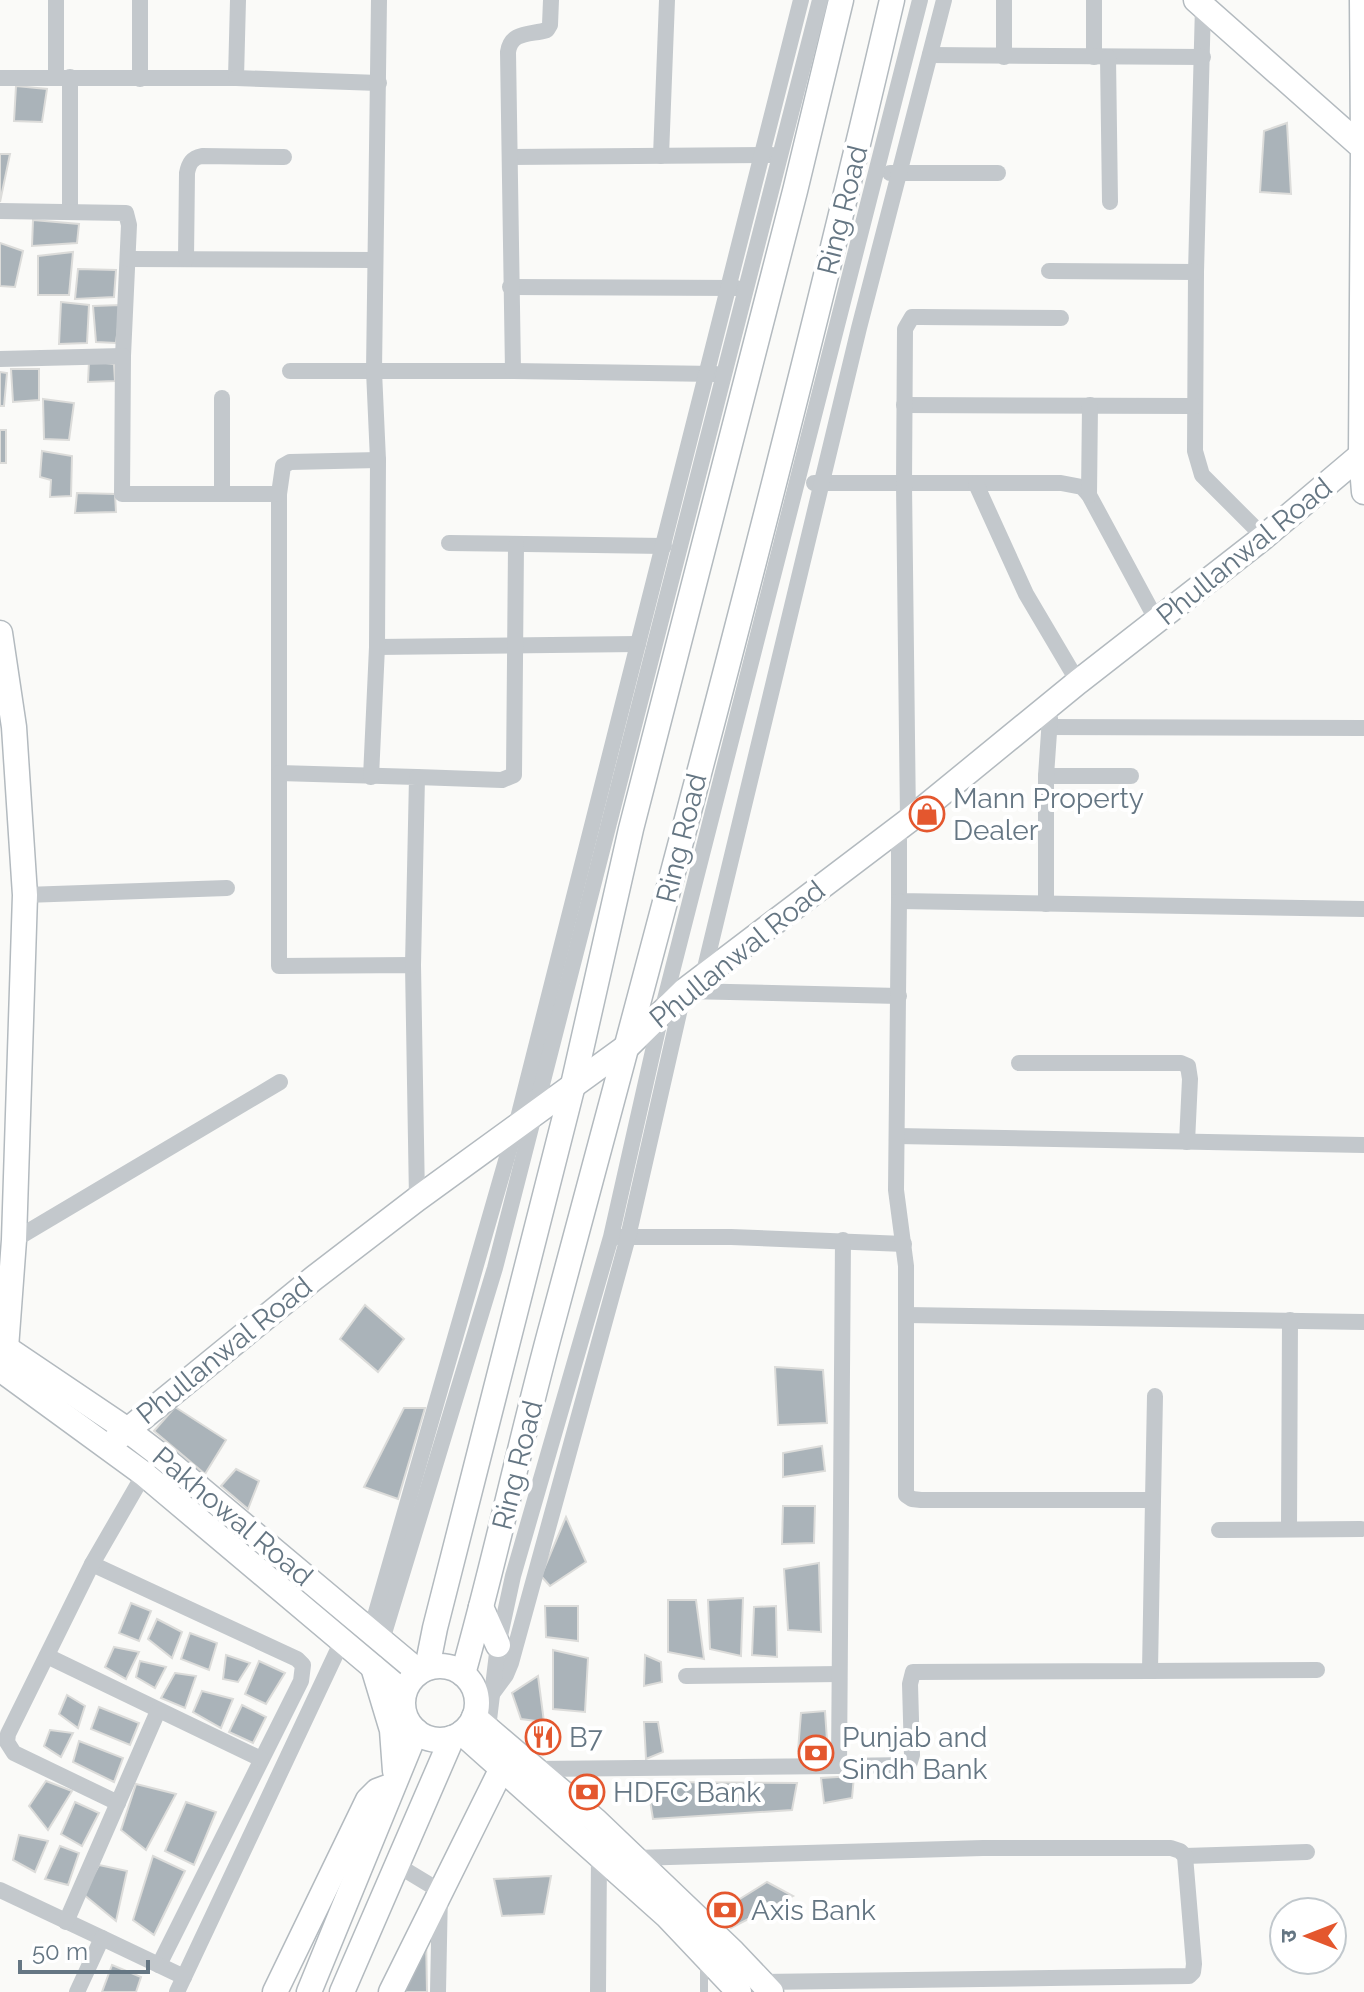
<svg xmlns="http://www.w3.org/2000/svg" width="1364" height="1992" font-family="Raleway,'Noto Sans Devanagari',sans-serif">
	<rect width="100%" height="100%" fill="#fafaf8"/>
	<g fill="#aab3b9" stroke="#dcdcda" stroke-width="2">
		<path d="M16,86L47,89L42,122L14,121Z"/>
		<path d="M1287,123L1291,194L1260,192L1264,131Z"/>
		<path d="M0,154H10L0,202Z"/>
		<path d="M33,220L79,224L77,243L32,246Z"/>
		<path d="M0,243L23,251L15,287L0,286Z"/>
		<path d="M73,252L69,295H38V256Z"/>
		<path d="M78,269L116,270L114,297L75,299Z"/>
		<path d="M61,302L89,305L87,343L59,344Z"/>
		<path d="M121,305L116,343L96,342L93,306Z"/>
		<path d="M89,361L114,364L115,381L88,382Z"/>
		<path d="M11,369H39V400L13,402Z"/>
		<path d="M0,372L7,373L4,406H0Z"/>
		<path d="M43,399L74,403L69,440L44,439Z"/>
		<rect x="0" y="430" width="6" height="33"/>
		<path d="M42,451L72,456L71,496L50,497L51,480L40,477Z"/>
		<path d="M77,493L115,494L116,512L75,513Z"/>
		<path d="M365,1305L404,1339L378,1372L340,1339Z"/>
		<path d="M775,1367L823,1370L827,1423L778,1425Z"/>
		<path d="M175,1407L226,1440L205,1474L154,1431Z"/>
		<path d="M404,1408H425L398,1499L364,1487Z"/>
		<path d="M822,1446L825,1471L783,1477V1453Z"/>
		<path d="M236,1469L259,1481L248,1509L221,1486Z"/>
		<path d="M783,1506H815L814,1543L782,1544Z"/>
		<path d="M566,1517L586,1562L550,1586L541,1576Z"/>
		<path d="M819,1563L821,1632L788,1630L784,1569Z"/>
		<path d="M743,1598L741,1656L710,1649L708,1600Z"/>
		<path d="M668,1600H696L704,1659L668,1652Z"/>
		<path d="M131,1603L151,1611L139,1641L119,1633Z"/>
		<path d="M545,1606H578V1641L546,1637Z"/>
		<path d="M776,1606L777,1657L752,1655L754,1607Z"/>
		<path d="M157,1619L182,1632L172,1658L148,1639Z"/>
		<path d="M190,1633L217,1643L209,1670L181,1659Z"/>
		<path d="M114,1647L139,1652L126,1679L105,1667Z"/>
		<path d="M553,1650L588,1658L585,1712L553,1709Z"/>
		<path d="M226,1655L250,1663L238,1682L223,1679Z"/>
		<path d="M645,1655L661,1662L662,1682L644,1686Z"/>
		<path d="M140,1661L166,1667L155,1688L136,1677Z"/>
		<path d="M259,1661L285,1673L266,1704L245,1694Z"/>
		<path d="M175,1673L196,1676L185,1708L161,1698Z"/>
		<path d="M538,1676L544,1722L521,1719L512,1693Z"/>
		<path d="M202,1691L233,1699L221,1728L193,1712Z"/>
		<path d="M67,1695L85,1706L78,1728L59,1714Z"/>
		<path d="M242,1705L266,1717L253,1743L229,1732Z"/>
		<path d="M99,1707L139,1723L130,1745L91,1729Z"/>
		<path d="M825,1711L828,1755L798,1751L801,1713Z"/>
		<path d="M644,1722H658L663,1752L646,1759Z"/>
		<path d="M50,1730L73,1733L61,1757L44,1746Z"/>
		<path d="M79,1741L123,1758L114,1782L73,1762Z"/>
		<path d="M854,1776L852,1798L824,1803L821,1778Z"/>
		<path d="M46,1781L72,1791L48,1830L29,1806Z"/>
		<path d="M647,1782L797,1783L792,1810L653,1819Z"/>
		<path d="M136,1784L176,1794L146,1850L121,1830Z"/>
		<path d="M75,1802L99,1813L82,1846L61,1834Z"/>
		<path d="M186,1802L216,1812L194,1865L165,1851Z"/>
		<path d="M19,1835L48,1841L35,1872L13,1860Z"/>
		<path d="M60,1846L79,1853L68,1885L45,1879Z"/>
		<path d="M153,1856L185,1871L154,1935L133,1920Z"/>
		<path d="M99,1865L127,1871L116,1921L83,1894Z"/>
		<path d="M551,1876L544,1914L502,1916L494,1879Z"/>
		<path d="M767,1882L793,1896L731,1928L716,1914Z"/>
		<path d="M426,1934L427,1992H404Z"/>
		<path d="M112,1965L141,1977L136,1992H102Z"/>
	</g>
	<g fill="none" stroke-linecap="round" stroke-linejoin="round">
		<g stroke="#b3babf" stroke-width="27">
			<g id="secondary">
				<path d="M1196,0L1363,148L1361,455L1364,492"/>
				<path d="M1362,0L1363,148"/>
				<path d="M0,633L14,727L25,895L14,1240L6,1348L0,1359"/>
				<path d="M0,1344L126,1429L160,1455L419,1672"/>
				<path d="M0,1369L144,1474L404,1693"/>
				<path d="M108,1446L314,1278L417,1199L629,1045L684,991L908,821L1078,682L1264,537L1361,455"/>
				<path d="M481,1607L498,1645"/>
				<circle cx="440" cy="1703" r="37"/>
				<path d="M373,1667L392,1730L395,1771"/>
				<path d="M427,1668L435,1628L573,1085L631,829L795,191L841,0"/>
				<path d="M463,1674C496,1557 521,1438 553,1321C671,882 789,443 892,0"/>
				<path d="M474,1717L596,1821L733,1952L771,1992"/>
				<path d="M462,1733L667,1916L739,1992"/>
				<path d="M275,1992L368,1800L377,1791L393,1785"/>
				<path d="M309,1992L416,1731"/>
				<path d="M342,1992L452,1738"/>
				<path d="M391,1992L507,1758"/>
			</g>
		</g>
		<path stroke="#c3c8cc" stroke-width="8" d="M704,1992V1963"/>
		<g stroke="#c3c8cc" stroke-width="16">
			<path d="M56,0V77"/>
			<path d="M1094,0V57"/>
			<path d="M1203,6L1196,272L1195,451L1202,475L1264,537"/>
			<path d="M930,55L1203,57"/>
			<path d="M1004,57V0"/>
			<path d="M1108,57L1110,202"/>
			<path d="M70,77V211"/>
			<path d="M0,78H236L238,0"/>
			<path d="M236,78L379,83"/>
			<path d="M140,79V0"/>
			<path d="M661,156L667,0"/>
			<path d="M510,157L772,155"/>
			<path d="M890,173H998"/>
			<path d="M0,211L126,213L129,225L123,356"/>
			<path d="M128,259L375,260"/>
			<path d="M186,259L187,173C189,163 192,158 202,156L284,157"/>
			<path d="M1049,271L1196,272"/>
			<path d="M510,287L736,288"/>
			<path d="M0,359L123,356L122,494H279V966L413,965L417,1199"/>
			<path d="M290,371H513L716,374"/>
			<path d="M513,371L508,52C511,31 530,35 547,30L550,25L551,0"/>
			<path d="M222,398V494"/>
			<path d="M904,405L1195,406"/>
			<path d="M814,483H1061L1082,487L1089,495L1157,621"/>
			<path d="M976,484L1026,594L1078,682"/>
			<path d="M279,494L283,466L290,462L378,460"/>
			<path d="M1089,495L1090,405"/>
			<path d="M449,543L664,546"/>
			<path d="M377,647L638,644"/>
			<path d="M1049,727L1364,728"/>
			<path d="M279,773L417,777L413,965"/>
			<path d="M1046,776H1131"/>
			<path d="M371,777L377,647L378,460L374,371L379,0"/>
			<path d="M417,777L502,780L514,775L516,545"/>
			<path d="M908,821L904,484L905,329L912,317H920L1061,318"/>
			<path d="M899,827V901L1364,909"/>
			<path d="M25,895L227,888"/>
			<path d="M1046,904V776L1050,718"/>
			<path d="M703,976L859,328L944,0"/>
			<path d="M1019,1063H1181L1188,1066L1190,1079L1187,1142"/>
			<path d="M897,1136L1364,1145"/>
			<path d="M618,1237H731L904,1244"/>
			<path d="M14,1240L280,1082"/>
			<path d="M906,1315L1364,1322"/>
			<path d="M1153,1500L1155,1396"/>
			<path d="M1289,1529L1290,1320"/>
			<path d="M1219,1530L1361,1529"/>
			<path d="M92,1564L297,1659L303,1665L301,1681L159,1965"/>
			<path d="M371,1630L516,1126L801,0"/>
			<path d="M382,1640L495,1268L820,0"/>
			<path d="M47,1656L261,1759"/>
			<path d="M1150,1671L1317,1670"/>
			<path d="M686,1676L839,1674"/>
			<path d="M492,1694L506,1675L511,1663L628,1237L684,991L899,996"/>
			<path d="M488,1728L498,1645L513,1576L611,1237L662,1011L920,0"/>
			<path d="M839,1766L909,1765L912,1755L910,1684L913,1672L1150,1671L1153,1500H921L912,1499L906,1495V1266L896,1190L899,901"/>
			<path d="M536,1769L839,1766L843,1240"/>
			<path d="M118,1803L14,1753L7,1742L8,1734L92,1564L144,1474"/>
			<path d="M1185,1856L1307,1852"/>
			<path d="M635,1858L983,1848H1171L1180,1851L1185,1856L1194,1964L1193,1972L1189,1976L762,1982"/>
			<path d="M397,1865L440,1891L438,1992"/>
			<path d="M0,1890L102,1938"/>
			<path d="M66,1922L158,1711"/>
			<path d="M77,1992L102,1938L184,1977"/>
			<path d="M177,1992L342,1641"/>
			<path d="M598,1992L599,1855"/>
		</g>
		<use href="#secondary" stroke="#fff" stroke-width="24"/>
	</g>
	<defs>
		<g id="shop-ring" transform="scale(1.8)"><circle r="9.5" fill="#fff" stroke="#e4572e" stroke-width="1.5"/><path d="M-5-2.5h2.3a2.7 3.5 0 0 1 5.4 0H5L5.5 6h-11ZM-1.5-2.5h3a1.5 2.3 0 0 0-3 0Z" fill="#e4572e"/></g>
		<g id="restaurant-ring" transform="scale(1.8)"><circle r="9.5" fill="#fff" stroke="#e4572e" stroke-width="1.5"/><path d="M-5-6h1v4h1v-4h1v4h1v-4h1v5L-1.5 .5V6h-2V.5L-5-1ZM5-6V6H3V1.5H1.5Q1.5-4 5-6Z" fill="#e4572e"/></g>
		<g id="bank-ring" transform="scale(1.8)"><circle r="9.5" fill="#fff" stroke="#e4572e" stroke-width="1.5"/><path d="M-6-4H6V4H-6ZM0-2.3a2.3 2.3 0 1 0 0 4.6a2.3 2.3 0 1 0 0-4.6Z" fill="#e4572e"/></g>
	</defs>
	<g fill-rule="evenodd">
		<use href="#shop-ring" x="927" y="814"/>
		<use href="#restaurant-ring" x="543" y="1737"/>
		<use href="#bank-ring" x="816" y="1753"/>
		<use href="#bank-ring" x="587" y="1792"/>
		<use href="#bank-ring" x="725" y="1910"/>
	</g>
	<g text-anchor="middle" stroke-width="8" stroke-linejoin="round" paint-order="stroke">
		<g font-size="28" fill="#657683" stroke="#fff">
			<text transform="translate(842 210) rotate(-76)" y="10">Ring Road</text>
			<text transform="translate(1244 551) rotate(-39)" y="10">Phullanwal Road</text>
			<text transform="translate(681 838) rotate(-76)" y="10">Ring Road</text>
			<text transform="translate(737 954) rotate(-39)" y="10">Phullanwal Road</text>
			<text transform="translate(224 1350) rotate(-39)" y="10">Phullanwal Road</text>
			<text transform="translate(517 1465) rotate(-76)" y="10">Ring Road</text>
			<text transform="translate(233 1516) rotate(40)" y="10">Pakhowal Road</text>
		</g>
		<g font-size="28" fill="#657683" stroke="#fff" text-anchor="start">
			<text x="953" y="808">Mann Property<tspan x="953" dy="32">Dealer</tspan></text>
			<text x="569" y="1747">B7</text>
			<text x="842" y="1747">Punjab and<tspan x="842" dy="32">Sindh Bank</tspan></text>
			<text x="613" y="1802">HDFC Bank</text>
			<text x="751" y="1920">Axis Bank</text>
		</g>
	</g>
	<g transform="translate(1308 1936) rotate(270)"><circle r="38" fill="#ffffff" stroke="#c1c8cd" stroke-width="2"/>
	<path d="M0-6L14 30L0 20L-14 30Z" fill="#e4572e"/>
	<text y="-12" font-size="22" font-weight="bold" text-anchor="middle" fill="#657683">उ</text>
	</g>
	<path d="M20 1960v12h128v-12" fill="none" stroke="#657683" stroke-width="4"/>
	<text x="32" y="1960" font-size="24" fill="#657683" stroke="#ffffff" stroke-width="6" paint-order="stroke">50 m</text>
</svg>
